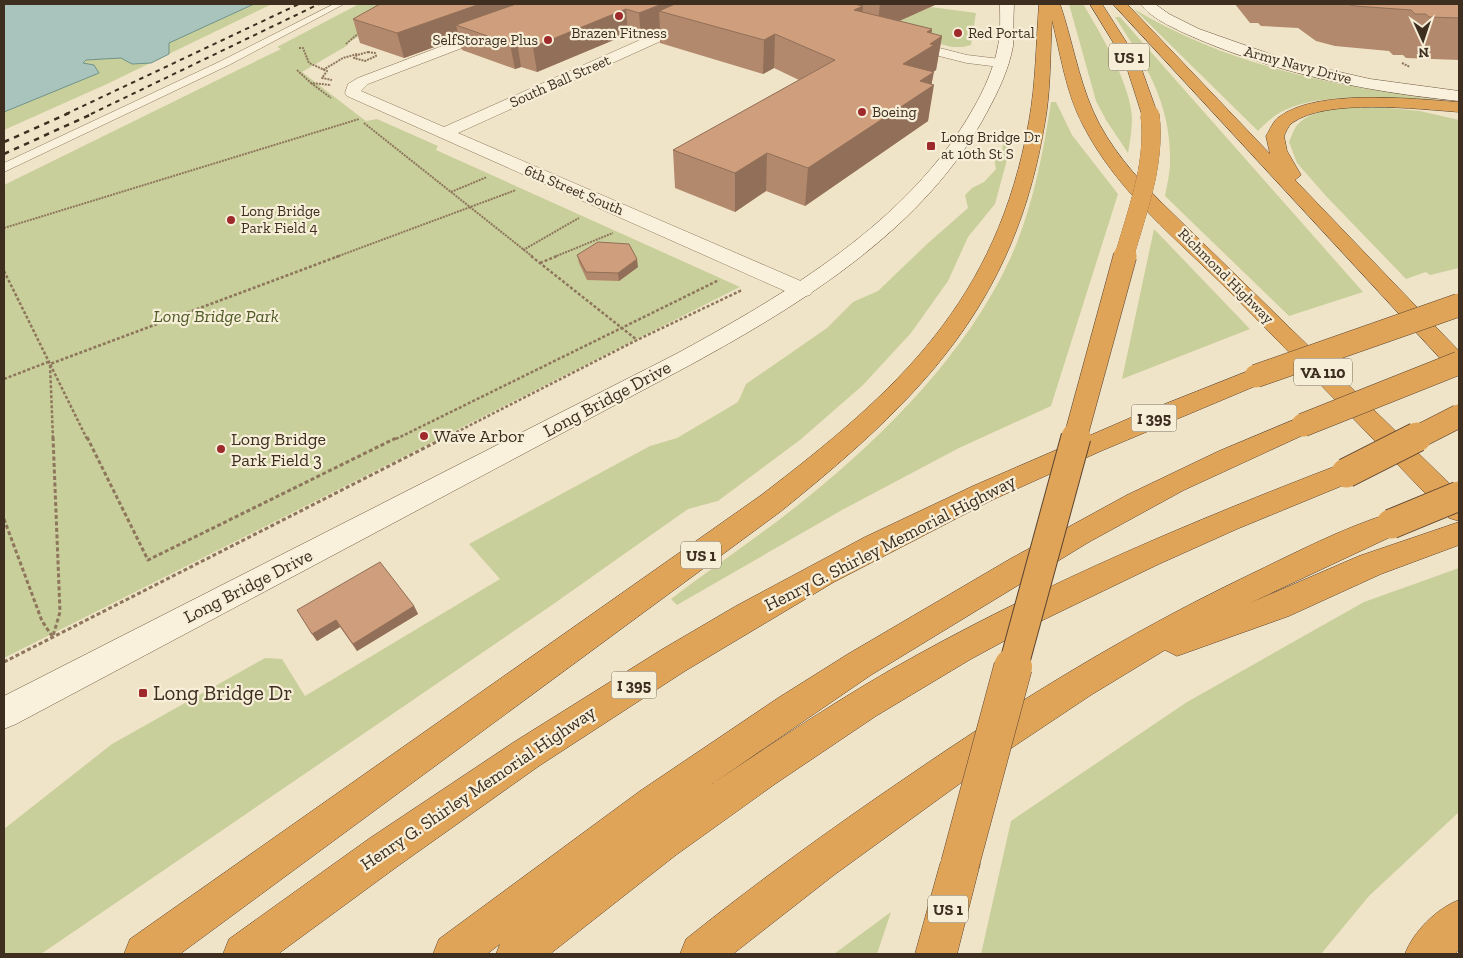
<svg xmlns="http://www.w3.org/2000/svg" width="1463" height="958" font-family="'Zilla Slab',serif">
	<rect width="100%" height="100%" fill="#f0e4c8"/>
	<g fill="#c9cf9b">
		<path d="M4,4H272L107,84L4,130Z"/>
		<path d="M359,4H409L346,44L348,45L302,72L358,115L366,121L377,119L438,146L436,150L740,287L4,658V185L246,66L281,49L277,47Z"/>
		<path d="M1069,4H1083C1101,34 1130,83 1132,118C1132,130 1130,142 1128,153L1106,120L1096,101Z"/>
		<path d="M931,7L976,13L971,45L963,47H952L824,13H917Z"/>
		<path d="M1134,9C1236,70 1344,87 1459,103C1411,100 1329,89 1285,110C1274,115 1266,123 1258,131Z"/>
		<path d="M1115,17H1120L1363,292L1289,316L1165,196C1167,185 1170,173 1170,162C1171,103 1146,65 1115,17Z"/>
		<path d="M1051,102H1056L1072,135L1118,194L1051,406L959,448L842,510L677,605L671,599C716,565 764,533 808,497C886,434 968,351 1010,259C1032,211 1043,154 1051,102Z"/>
		<path d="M1379,107L1420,111L1459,120V268L1430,275L1426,272L1406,279L1326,196L1297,163L1289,142C1291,137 1294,128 1298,124C1317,105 1354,108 1379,107Z"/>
		<path d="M1014,134L995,204L968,237L948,281L911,333L863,385L800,440L718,501L688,509L552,605L41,954H4V829L112,744L265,658L282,659L305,696L500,579L469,544L650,446L677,438L738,402L746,384L827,328L853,302L878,291L927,244L968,208L965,195L972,188L984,182L996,169L994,158L1002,151L1004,140Z"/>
		<path d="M1154,229L1250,329L1122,379Z"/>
		<path d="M1459,568V812L1369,896L1321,954H981L1011,821L1187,702L1364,602Z"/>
		<path d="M891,912L877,954H834Z"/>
	</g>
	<path fill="#a9c4bc" stroke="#6f938a" d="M4,4H254L169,43V54L151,63L132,64L121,58L86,60L83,63L94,65L99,73L4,112Z"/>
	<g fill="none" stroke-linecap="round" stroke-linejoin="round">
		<g stroke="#8d765c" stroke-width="1">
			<path id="lane" d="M334,4H344L229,65L4,172V163L221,61Z"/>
		</g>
		<g stroke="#8d765c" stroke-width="1">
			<g id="street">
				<path d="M553,4H571L569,7L368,84L361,91L444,127L721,4H737L736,7L458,133L810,285L813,290L810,295L802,297L794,295L347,96L345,93L348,84L358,78Z"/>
				<path d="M904,39L967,55L1000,59L1005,60L1007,63L1005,66L1000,67L967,63L899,46L897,43L899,40Z"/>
			</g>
		</g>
		<g stroke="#6f573f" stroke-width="1">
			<g id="secondary">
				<path d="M1000,4H1014C1013,18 1014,32 1013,46C1009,69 998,92 987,112C926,228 803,303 692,364L16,724L4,729V696L676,354C786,294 909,222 973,109C984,90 994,68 998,46C1001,32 1000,18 1000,4Z"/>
				<path d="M1141,4H1155L1169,14L1199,29L1287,60L1370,79L1459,91V101C1366,92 1270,72 1184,33C1170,26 1149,17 1141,4Z"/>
			</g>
		</g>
		<g stroke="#5b4430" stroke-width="1">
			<g id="highway">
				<path d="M1039,4H1060C1072,39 1078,77 1093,111C1109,147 1135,176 1162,203L1459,493V521L1449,518C1376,442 1304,367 1230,292C1178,240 1117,192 1083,125C1066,93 1061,56 1052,20C1050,54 1051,89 1045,122C1015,306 919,400 780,512L180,954H124L130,939L760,496C899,390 997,301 1029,121C1036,82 1036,43 1039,4Z"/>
				<path d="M1090,4H1102L1139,62L1158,115L1156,118H1144L1142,115L1125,62Z"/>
				<path d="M1113,4H1127L1270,154L1266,136C1270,130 1273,121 1279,117C1317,88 1413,99 1459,102V112C1417,109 1326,98 1292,123C1288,126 1286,132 1284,136L1287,151L1301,175L1295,180L1459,351V373L1451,370Z"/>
				<path d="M1256,368L1265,370L1268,376L1265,382L1101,451L992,500L834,582L685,671L539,766L398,866L278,954H223L229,939L370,838L514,742L661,650L736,606L865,537L973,486L1137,415Z"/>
				<path d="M1303,416L1312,419L1316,425L1312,431L1184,490L1089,542L871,675L712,784C779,739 846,694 917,655C1051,581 1193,521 1336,466L1346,463L1356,466L1360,473L1356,480L1237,529L1159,564L1043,620L971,659L876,716L775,784L676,855L550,954H496L500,944L487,954H433L439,939L640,791L778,698L848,654L1010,559L1127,495L1219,451Z"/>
				<path d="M1391,513L1401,516L1405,524L1401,532L1250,603L1359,556L1459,522V545L1381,574L1289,616L1177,656L1165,650L1091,695L980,769L834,875L733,954H680L686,939C756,883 829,830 904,779C1013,704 1126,634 1247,576C1293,554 1342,528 1391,513Z"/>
				<path d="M960,844L974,850L980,864L957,954H915L940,864L946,850Z"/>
				<path d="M1459,900V949L1455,954H1405C1413,932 1437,908 1459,900Z"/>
			</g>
		</g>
		<g stroke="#8d765c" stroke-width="2" stroke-dasharray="2 1" stroke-linecap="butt">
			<path d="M346,44L360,32"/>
			<path d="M299,48H303L309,63L327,71L322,78L332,80"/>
			<path d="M368,52L375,53L376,56L365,61L354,58L357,55Z"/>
			<path d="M1402,63L1410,67"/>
			<path d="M297,70L311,83L331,85"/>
			<path d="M323,70L343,58L357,54"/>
			<path d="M311,83L331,98"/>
			<path d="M364,123L533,257"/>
			<path d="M451,192L487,177"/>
			<path d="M4,228L359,119"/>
			<path d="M523,250L579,218"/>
			<path d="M336,257L516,190"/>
			<path d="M554,257L613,233"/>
		</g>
		<g stroke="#8d765c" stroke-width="2.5" stroke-dasharray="3 2" stroke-linecap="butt">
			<path d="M531,256L637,340"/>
			<path d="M540,263L557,256"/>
			<path d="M4,271L50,364L53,439"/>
			<path d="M4,379L48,362"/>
			<path d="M87,439L50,364L339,256"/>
			<path d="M396,439L719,280"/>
			<path d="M443,439L637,340L742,290"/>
		</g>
		<g stroke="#8d765c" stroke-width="3" stroke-dasharray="4 2.5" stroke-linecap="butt">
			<path d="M53,437L60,612L53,636"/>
			<path d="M87,437L148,560L398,437"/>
			<path d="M4,519L42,621L52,636"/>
			<path d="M4,662L446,437"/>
		</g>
		<use href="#lane" fill="#faf1dc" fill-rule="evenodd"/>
		<use href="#street" fill="#faf1dc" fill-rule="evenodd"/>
		<use href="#secondary" fill="#faf1dc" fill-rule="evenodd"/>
		<use href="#highway" fill="#e0a458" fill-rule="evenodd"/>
		<g stroke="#3d2e20" stroke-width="2" stroke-dasharray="4.5 4.5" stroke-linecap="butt">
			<path d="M66,114L299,4"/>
			<path d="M91,114L319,4"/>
		</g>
		<g stroke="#3d2e20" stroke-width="2.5" stroke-dasharray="5.5 5.5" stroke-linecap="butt">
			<path d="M4,142L69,113"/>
			<path d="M4,154L94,113"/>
		</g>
		<g stroke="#5b4430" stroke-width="19" stroke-linecap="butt">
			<path id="highway-bridge-far3" d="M1124,257C1137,211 1156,164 1150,115"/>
		</g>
		<g stroke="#5b4430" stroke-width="24" stroke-linecap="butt">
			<g id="highway-bridge-far2">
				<path d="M1256,376L1459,305"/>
				<path d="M1303,425L1459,363"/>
				<path d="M1075,439L1125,256"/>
				<path d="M1414,439L1459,416"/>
			</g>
		</g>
		<g stroke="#5b4430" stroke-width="31" stroke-linecap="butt">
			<g id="highway-bridge-far1">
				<path d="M1346,473L1417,437"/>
				<path d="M1391,524L1459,496"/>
				<path d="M1013,668L1076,437"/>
			</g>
		</g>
		<g stroke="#5b4430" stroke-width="39" stroke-linecap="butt">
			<path id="highway-bridge" d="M960,864L1013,667"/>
		</g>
		<use href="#highway-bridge-far3" stroke="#e0a458" stroke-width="19"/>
		<use href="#highway-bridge-far2" stroke="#e0a458" stroke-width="23"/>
		<use href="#highway-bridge-far1" stroke="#e0a458" stroke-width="29"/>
		<use href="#highway-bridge" stroke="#e0a458" stroke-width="38"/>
	</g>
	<g fill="#b2896c">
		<path d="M380,4H937L899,21L932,29L931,34L942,36L936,70L933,72L928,121L805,206L766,191L735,212L675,188L673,150L799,80L774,68L763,74L660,43V29L641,38L628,34L537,72L521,67L515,69L462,50L459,38L404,58L360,43L353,19Z"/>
		<path d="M1235,4H1459V60L1406,58L1403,55H1393L1389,51L1335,46L1316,41L1298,28L1261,26L1258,23H1250Z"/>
		<path d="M577,255L638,267L619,281L587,280L579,263Z"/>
		<path d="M414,606L418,614L357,651L340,627L317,641L297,610Z"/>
	</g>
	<g fill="#916f58">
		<path d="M480,4H548L456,25L459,38L404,58L397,33Z"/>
		<path d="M662,4H714L659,11L660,29L641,38L639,13Z"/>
		<path d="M880,4H937L877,31Z"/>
		<path d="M863,6L860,38L854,10Z"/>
		<path d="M626,9L628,34L537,72L533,47Z"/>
		<path d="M932,29L929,48L930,44L942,36L936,70L929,75L934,72L931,86L934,85L928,121L805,206L808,168L903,64L927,32Z"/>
		<path d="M775,34L774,68L763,74L764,40Z"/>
		<path d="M517,41L521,67L515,69L510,44Z"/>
		<path d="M767,153L766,191L735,212V173Z"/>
		<path d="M637,259L638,267L619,281L618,273Z"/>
		<path d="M414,606L418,614L357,651L353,644Z"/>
		<path d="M336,620L340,627L317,641L312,634Z"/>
	</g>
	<g fill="#cf9f7d" stroke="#916f58">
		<path d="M380,4H480L397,33L353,19Z"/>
		<path d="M516,4H662L639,13L626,9L533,47L517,41L510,44L456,25Z"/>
		<path d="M675,4H854L863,6L854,10L932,29L927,32L942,36L930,44L934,45L903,64L934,72L920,81L934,85L808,168L767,153L735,173L673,150L835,60L775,34L764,40L659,11Z"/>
		<path d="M1347,4H1459V18L1429,17L1426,14H1415L1411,10L1355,6Z"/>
		<path d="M598,242L629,244L637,259L618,273L586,272L577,255Z"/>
		<path d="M380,562L414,606L353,644L336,620L312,634L297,610Z"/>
	</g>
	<g fill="#9e2a2b" stroke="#f7eed8" stroke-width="2">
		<circle cx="619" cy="16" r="5"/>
		<circle cx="958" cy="33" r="5"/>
		<circle cx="548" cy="40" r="5"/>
		<circle cx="862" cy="112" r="5"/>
		<rect x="926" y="141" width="10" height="10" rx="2.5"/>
		<circle cx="231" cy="220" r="5"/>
		<circle cx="424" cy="436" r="5"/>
		<circle cx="221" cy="449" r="5"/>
		<rect x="138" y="688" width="10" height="10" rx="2.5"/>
	</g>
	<g text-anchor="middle" stroke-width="4.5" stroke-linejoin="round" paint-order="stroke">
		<g font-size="15" fill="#3d2e20" stroke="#f7eed8" text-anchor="start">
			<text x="619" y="38" text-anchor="middle">Brazen Fitness</text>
			<text x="968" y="38">Red Portal</text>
			<text x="538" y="45" text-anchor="end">SelfStorage Plus</text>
			<text x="872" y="117">Boeing</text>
			<text x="941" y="142">Long Bridge Dr<tspan x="941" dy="17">at 10th St S</tspan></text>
			<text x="241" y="216">Long Bridge<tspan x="241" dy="17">Park Field 4</tspan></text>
		</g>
		<g font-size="15" fill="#3d2e20" stroke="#f7eed8">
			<text transform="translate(1298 65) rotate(15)" y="5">Army Navy Drive</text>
			<text transform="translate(560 81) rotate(-24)" y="5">South Ball Street</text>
			<text transform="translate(574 190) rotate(23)" y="5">6th Street South</text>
			<text transform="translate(1226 276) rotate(45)" y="5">Richmond Highway</text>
		</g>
		<g fill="#f7eed8" stroke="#756857" stroke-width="1">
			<rect x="1109" y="43.5" width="40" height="27" rx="4"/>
			<rect x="1294" y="358.5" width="58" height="27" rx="4"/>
			<rect x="1131.5" y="404.5" width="45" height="27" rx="4"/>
			<rect x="681" y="541.5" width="40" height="27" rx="4"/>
			<rect x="611.5" y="671.5" width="45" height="27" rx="4"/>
			<rect x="928" y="895.5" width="40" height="27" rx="4"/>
		</g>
		<g font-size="16" font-weight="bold" fill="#3d2e20">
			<text x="1129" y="63">US 1</text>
			<text x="1323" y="378">VA 110</text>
			<text x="1154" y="424">I 395</text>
			<text x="701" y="561">US 1</text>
			<text x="634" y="691">I 395</text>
			<text x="948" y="915">US 1</text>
		</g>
		<g font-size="18" font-style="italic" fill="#4d5a26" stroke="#f7eed8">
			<text x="216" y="322">Long Bridge Park</text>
		</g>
		<g font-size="18" fill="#3d2e20" stroke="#f7eed8">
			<text transform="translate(607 399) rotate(-28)" y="6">Long Bridge Drive</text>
			<text transform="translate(890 543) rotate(-27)" y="6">Henry G. Shirley Memorial Highway</text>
			<text transform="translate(248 586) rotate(-27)" y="6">Long Bridge Drive</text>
			<text transform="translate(478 788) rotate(-34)" y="6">Henry G. Shirley Memorial Highway</text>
		</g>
		<g font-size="18" fill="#3d2e20" stroke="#f7eed8" text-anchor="start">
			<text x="434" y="442">Wave Arbor</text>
			<text x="231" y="445">Long Bridge<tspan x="231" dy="21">Park Field 3</tspan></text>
		</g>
		<g font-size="21" fill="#3d2e20" stroke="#f7eed8" text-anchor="start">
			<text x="153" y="700">Long Bridge Dr</text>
		</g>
	</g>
	<rect width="1463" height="958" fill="none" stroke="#3d2e20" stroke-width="10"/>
	<g transform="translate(1423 40) rotate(177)" stroke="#f7eed8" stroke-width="4" paint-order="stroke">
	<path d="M0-4L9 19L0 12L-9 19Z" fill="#3d2e20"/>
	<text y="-8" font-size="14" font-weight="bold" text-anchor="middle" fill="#3d2e20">N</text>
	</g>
</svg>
